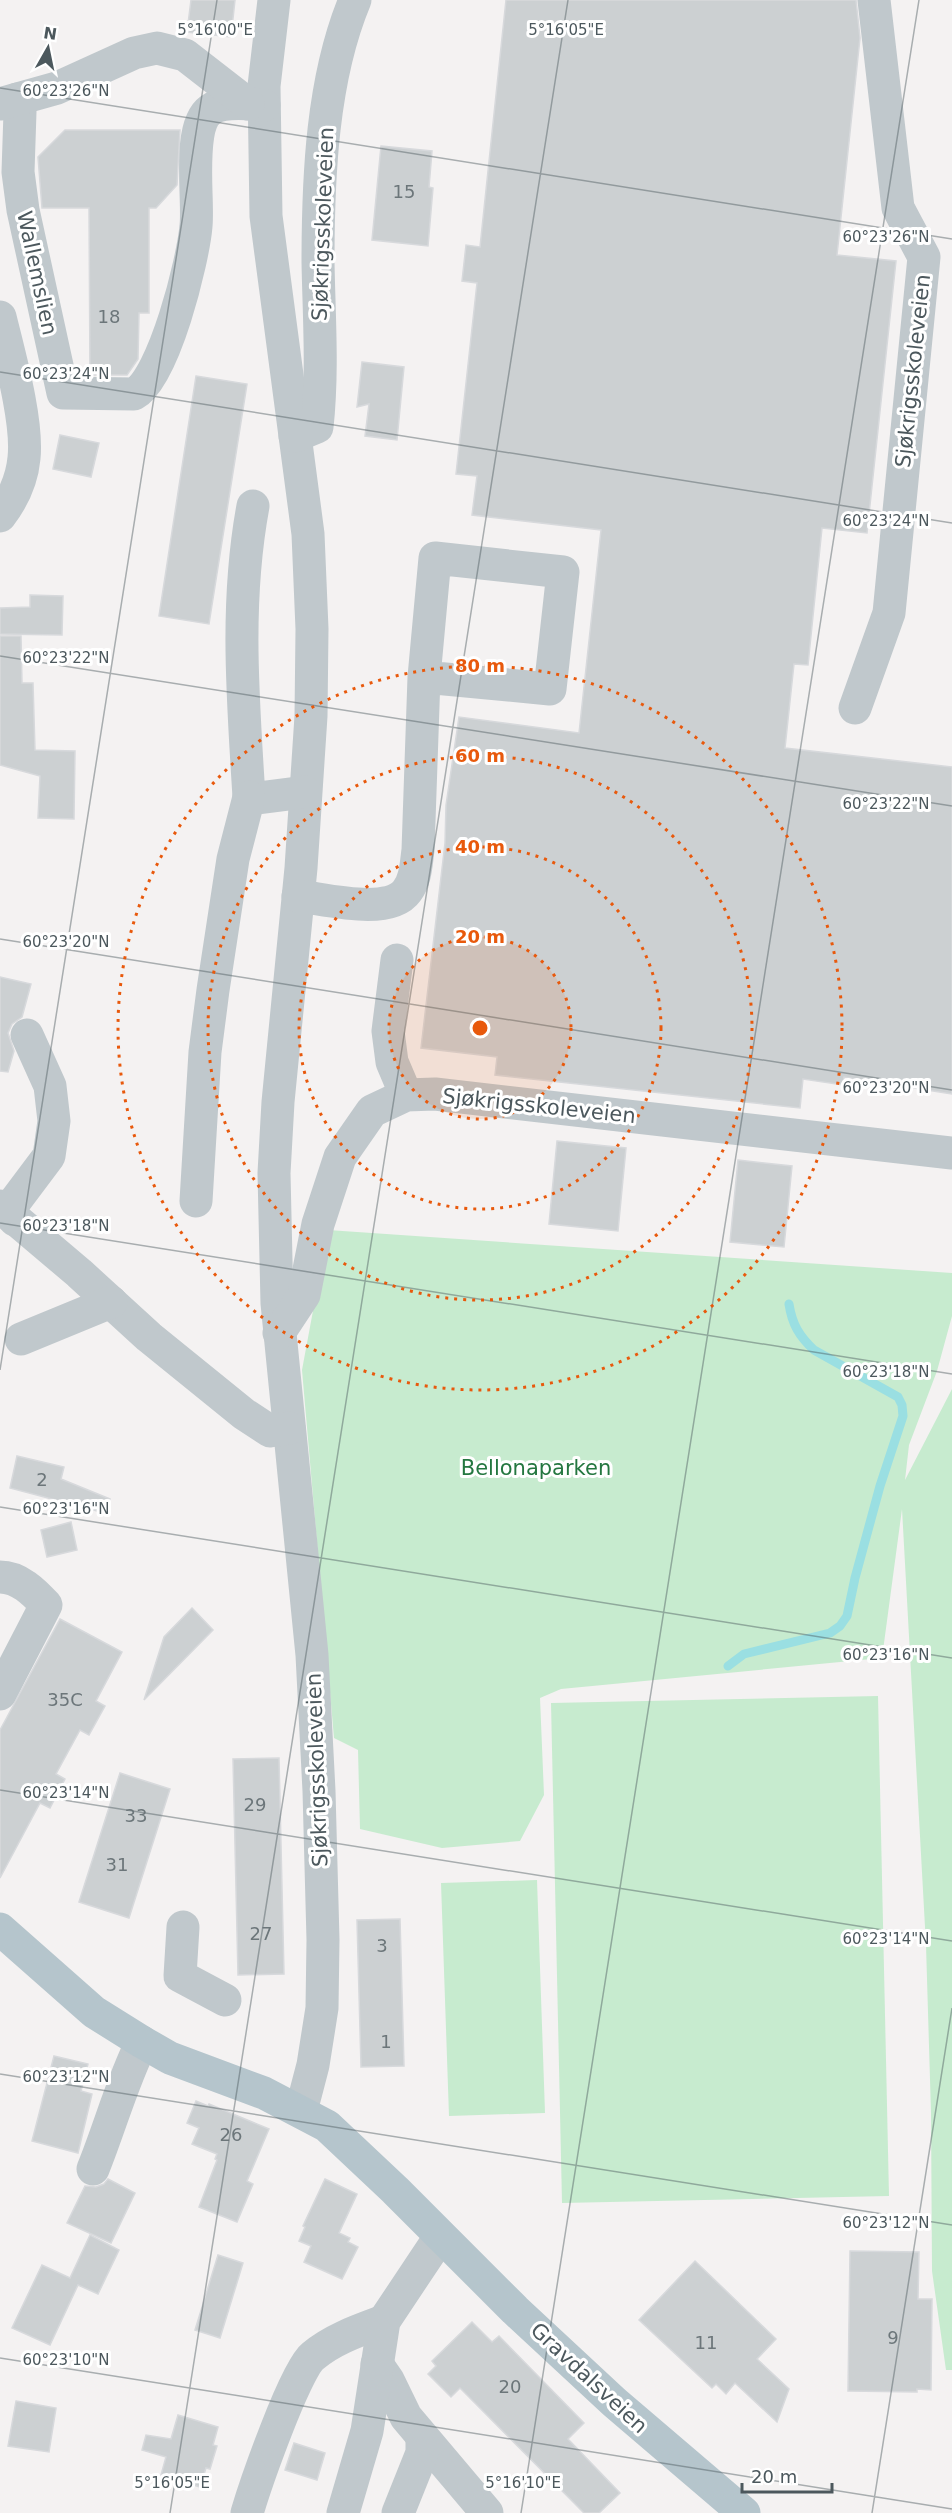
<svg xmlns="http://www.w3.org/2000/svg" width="952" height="2513" font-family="'DejaVu Sans',sans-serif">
	<rect width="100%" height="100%" fill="#f4f2f2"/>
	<g fill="#c7ebcf">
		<path d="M328,1230L952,1273V1316L937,1371L909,1445L905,1480L952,1389V2370H946L932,2271L931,2113L926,1945L902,1509L882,1658L561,1689L540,1698L544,1795L520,1841L442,1848L360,1829L358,1750L334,1738L302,1370Z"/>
		<path d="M878,1696L889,2196L562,2203L551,1703Z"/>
		<path d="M537,1880L545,2113L449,2116L441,1883Z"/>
	</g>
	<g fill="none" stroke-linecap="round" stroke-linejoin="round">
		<path stroke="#9adfe2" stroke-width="9" d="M728,1666L744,1654L830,1633L840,1626L847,1616L855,1578L880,1486L903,1416L902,1405L898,1397L814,1350C799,1336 792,1324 789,1304"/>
	</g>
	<g fill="#ccd0d2" stroke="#d7d9dc" stroke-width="1.5">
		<path d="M191,0H235L231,37L187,32Z"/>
		<path d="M506,0H856L860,38L837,255L896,261L867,533L822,528L808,665L794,664L785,748L952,767V1094L844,1077L843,1085L803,1079L800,1108L495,1075L497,1057L421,1048L445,843L446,805L459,717L579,733L601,530L472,515L477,476L456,474L477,283L462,281L466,245L480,247Z"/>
		<path d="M65,130H180L177,185L156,208H149V313H139L138,359L127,375H90L89,208H42L38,157Z"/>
		<path d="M381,146L432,151L429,187L433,188L428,246L372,240Z"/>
		<path d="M362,362L404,367L397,440L365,436L369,404L357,407Z"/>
		<path d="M196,376L247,384L209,624L159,616Z"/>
		<path d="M60,435L99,443L91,477L53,469Z"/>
		<path d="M30,595L63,596L62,635L0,634V608L30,607Z"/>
		<path d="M0,636H21L22,683H33L35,750L75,751L74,819L38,818L40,776L0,765Z"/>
		<path d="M0,977L31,984L22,1017L12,1024L8,1033L14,1051L8,1072L0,1071Z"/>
		<path d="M557,1141L626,1148L618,1231L549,1224Z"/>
		<path d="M738,1160L792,1166L784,1247L730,1242Z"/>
		<path d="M17,1456L64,1467L61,1479L110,1499L105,1513L10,1488Z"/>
		<path d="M71,1522L77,1550L47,1557L41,1530Z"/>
		<path d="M192,1608L213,1630L144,1700L164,1637Z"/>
		<path d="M60,1619L122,1652L96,1701L105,1706L89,1735L80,1730L56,1774L65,1779L50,1808L40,1803L0,1878V1730Z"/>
		<path d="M279,1758L284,1974L238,1975L233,1759Z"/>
		<path d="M120,1773L170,1789L129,1918L79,1902Z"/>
		<path d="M400,1919L404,2066L361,2067L357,1920Z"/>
		<path d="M54,2056L88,2064L81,2091L92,2094L78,2153L32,2141Z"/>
		<path d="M196,2101L208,2106L209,2104L269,2129L247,2181L253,2184L237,2222L199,2207L217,2160L215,2159L217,2154L192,2144L199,2128L187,2123Z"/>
		<path d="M108,2179L135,2193L111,2243L67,2223L85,2186L96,2187L104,2184Z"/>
		<path d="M325,2179L357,2194L339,2233L350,2238L348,2242L358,2247L342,2279L304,2262L311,2246L299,2241L305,2227L303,2226Z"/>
		<path d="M90,2235L119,2250L98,2294L78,2285L50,2345L12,2328L42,2265L70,2278Z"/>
		<path d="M850,2251L919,2252L918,2299H932L931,2390L917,2389V2392L848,2391Z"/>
		<path d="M218,2255L243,2263L220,2338L195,2330Z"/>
		<path d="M695,2261L776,2339L757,2359L789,2389L777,2422L735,2383L726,2394L716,2384L712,2388L639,2320Z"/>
		<path d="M472,2322L492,2342L499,2336L584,2423L568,2439L620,2493L599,2513H584L460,2388L451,2397L428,2374L436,2366L432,2361Z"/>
		<path d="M16,2401L56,2408L49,2452L8,2446Z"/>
		<path d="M178,2415L218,2427L213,2445L217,2446L210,2469L206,2468L200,2487L161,2475L166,2457L142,2450L146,2435L171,2439Z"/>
		<path d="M294,2443L325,2453L317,2480L285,2470Z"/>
	</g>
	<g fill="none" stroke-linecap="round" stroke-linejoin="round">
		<g stroke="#c0c8cc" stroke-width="33">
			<path d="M274,0L264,86L266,216L308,534L312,629L311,716L301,868L278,1102L274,1173L277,1303L312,1655L319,1791L323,1940L322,2008L313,2065L301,2111"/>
			<path d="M17,99L20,112L18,172L23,210L63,393L134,394C164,378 193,261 196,226C199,199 187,127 210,110C223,100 249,104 264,105"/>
			<path d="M0,104L57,88L134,53L157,48L185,55L248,104"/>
			<path d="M0,317C9,354 28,421 24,458C22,480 13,499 0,516"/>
			<path d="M295,436L317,427C323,372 319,317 318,262C318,177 322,79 355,0"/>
			<path d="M253,506C235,603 243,699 249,797L258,798L305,792"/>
			<path d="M855,708L889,613L924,257L898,208L874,0"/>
			<path d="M298,896C325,899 389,916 407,891C416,879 416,864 418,850L424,677L435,558L563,572L550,689L424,677"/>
			<path d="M397,960L388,1031L392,1062L406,1095"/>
			<path d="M196,1201L205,1052L213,990L233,859L249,797"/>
			<path d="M0,1206L79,1273L149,1337L244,1414L270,1431L289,1428"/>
			<path d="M15,1220L7,1212L49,1156L54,1121L50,1086L27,1035"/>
			<path d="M279,1333L304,1295L318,1224L340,1157L372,1111L406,1095L435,1094L952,1153"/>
			<path d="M21,1339L111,1302"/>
			<path d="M0,1577C19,1577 34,1592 46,1605L0,1694"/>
			<path d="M183,1927L180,1976L225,2000"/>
			<path d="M93,2169C110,2127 122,2082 142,2042"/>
			<path d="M377,2364L388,2380L406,2417L487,2513"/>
			<path d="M247,2513C255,2486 295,2370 313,2356C333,2339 360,2330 384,2321"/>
			<path d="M343,2513L367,2431L384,2321L440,2237"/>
			<path d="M398,2513L422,2453V2438"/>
		</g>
		<path stroke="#b5c5cc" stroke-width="33" d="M0,1929L94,2012L142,2042L170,2058L264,2093L327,2126L395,2190L515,2310L614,2402L744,2513"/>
	</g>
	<path fill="none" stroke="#4c585d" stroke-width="1.5" stroke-opacity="0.45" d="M0,88L952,239M0,372L952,523M0,656L952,806M0,939L952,1090M0,1223L952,1374M0,1370L217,0M0,1507L952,1658M0,1790L952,1941M0,2074L952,2225M0,2358L952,2509M170,2513L568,0M521,2513L919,0M872,2513L952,2008"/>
	<circle cx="480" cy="1028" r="91" fill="#e8590c" fill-opacity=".12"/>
	<g fill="none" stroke="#e8590c" stroke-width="3" stroke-dasharray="3 6">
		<circle cx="480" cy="1028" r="91"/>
		<circle cx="480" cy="1028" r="181"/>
		<circle cx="480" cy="1028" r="272"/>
		<circle cx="480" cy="1028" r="362"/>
	</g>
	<g text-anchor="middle" stroke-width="6" stroke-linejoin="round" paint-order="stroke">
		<g font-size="18" fill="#6c767a">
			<text x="404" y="198">15</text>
			<text x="109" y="323">18</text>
			<text x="42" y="1486">2</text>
			<text x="65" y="1706">35C</text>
			<text x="255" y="1811">29</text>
			<text x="136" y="1822">33</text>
			<text x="117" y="1871">31</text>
			<text x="261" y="1940">27</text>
			<text x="382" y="1952">3</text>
			<text x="386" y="2048">1</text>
			<text x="231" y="2141">26</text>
			<text x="893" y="2344">9</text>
			<text x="706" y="2349">11</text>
			<text x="510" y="2393">20</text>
		</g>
		<g font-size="21" fill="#4c585d" stroke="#fff">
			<text transform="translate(323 224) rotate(-88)" y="7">Sjøkrigsskoleveien</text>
			<text transform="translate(37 273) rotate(78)" y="7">Wallemslien</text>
			<text transform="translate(913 371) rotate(-84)" y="7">Sjøkrigsskoleveien</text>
			<text transform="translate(539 1106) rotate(6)" y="7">Sjøkrigsskoleveien</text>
			<text transform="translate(317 1770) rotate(-92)" y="7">Sjøkrigsskoleveien</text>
			<text transform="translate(589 2378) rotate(43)" y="7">Gravdalsveien</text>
		</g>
		<g font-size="21" fill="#247740" stroke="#fff">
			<text x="536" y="1475">Bellonaparken</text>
		</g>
	</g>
	<g font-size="15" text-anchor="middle" fill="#4c585d" stroke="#fff" stroke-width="6" stroke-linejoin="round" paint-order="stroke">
		<text x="566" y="35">5°16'05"E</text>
		<text x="215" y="35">5°16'00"E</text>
		<text x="66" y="96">60°23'26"N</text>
		<text x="886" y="242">60°23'26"N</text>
		<text x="66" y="379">60°23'24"N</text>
		<text x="886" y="526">60°23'24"N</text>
		<text x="66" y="663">60°23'22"N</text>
		<text x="886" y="809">60°23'22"N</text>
		<text x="66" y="947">60°23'20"N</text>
		<text x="886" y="1093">60°23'20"N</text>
		<text x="66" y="1231">60°23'18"N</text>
		<text x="886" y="1377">60°23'18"N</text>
		<text x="66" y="1514">60°23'16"N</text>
		<text x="886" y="1660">60°23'16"N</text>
		<text x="66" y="1798">60°23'14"N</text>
		<text x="886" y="1944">60°23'14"N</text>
		<text x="66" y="2082">60°23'12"N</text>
		<text x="886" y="2228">60°23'12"N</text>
		<text x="66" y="2365">60°23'10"N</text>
		<text x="172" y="2488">5°16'05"E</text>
		<text x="523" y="2488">5°16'10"E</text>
	</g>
	<circle cx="480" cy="1028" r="9" fill="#e8590c" stroke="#fff" stroke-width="3"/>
	<g font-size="18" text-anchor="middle" font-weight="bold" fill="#e8590c" stroke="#fff" stroke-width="6" stroke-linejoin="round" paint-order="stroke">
		<text x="480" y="672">80 m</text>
		<text x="480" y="762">60 m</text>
		<text x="480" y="853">40 m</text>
		<text x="480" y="943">20 m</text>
	</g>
	<g transform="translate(48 48) rotate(9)" stroke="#ffffff" stroke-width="4.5" paint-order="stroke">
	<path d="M0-4.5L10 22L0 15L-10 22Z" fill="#4c585d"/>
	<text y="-9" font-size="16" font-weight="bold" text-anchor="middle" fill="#4c585d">N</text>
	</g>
	<path d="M742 2483v9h90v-9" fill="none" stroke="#4c585d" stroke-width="3"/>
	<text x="751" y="2483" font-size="18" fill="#4c585d" stroke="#ffffff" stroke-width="4.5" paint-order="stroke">20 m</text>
</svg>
